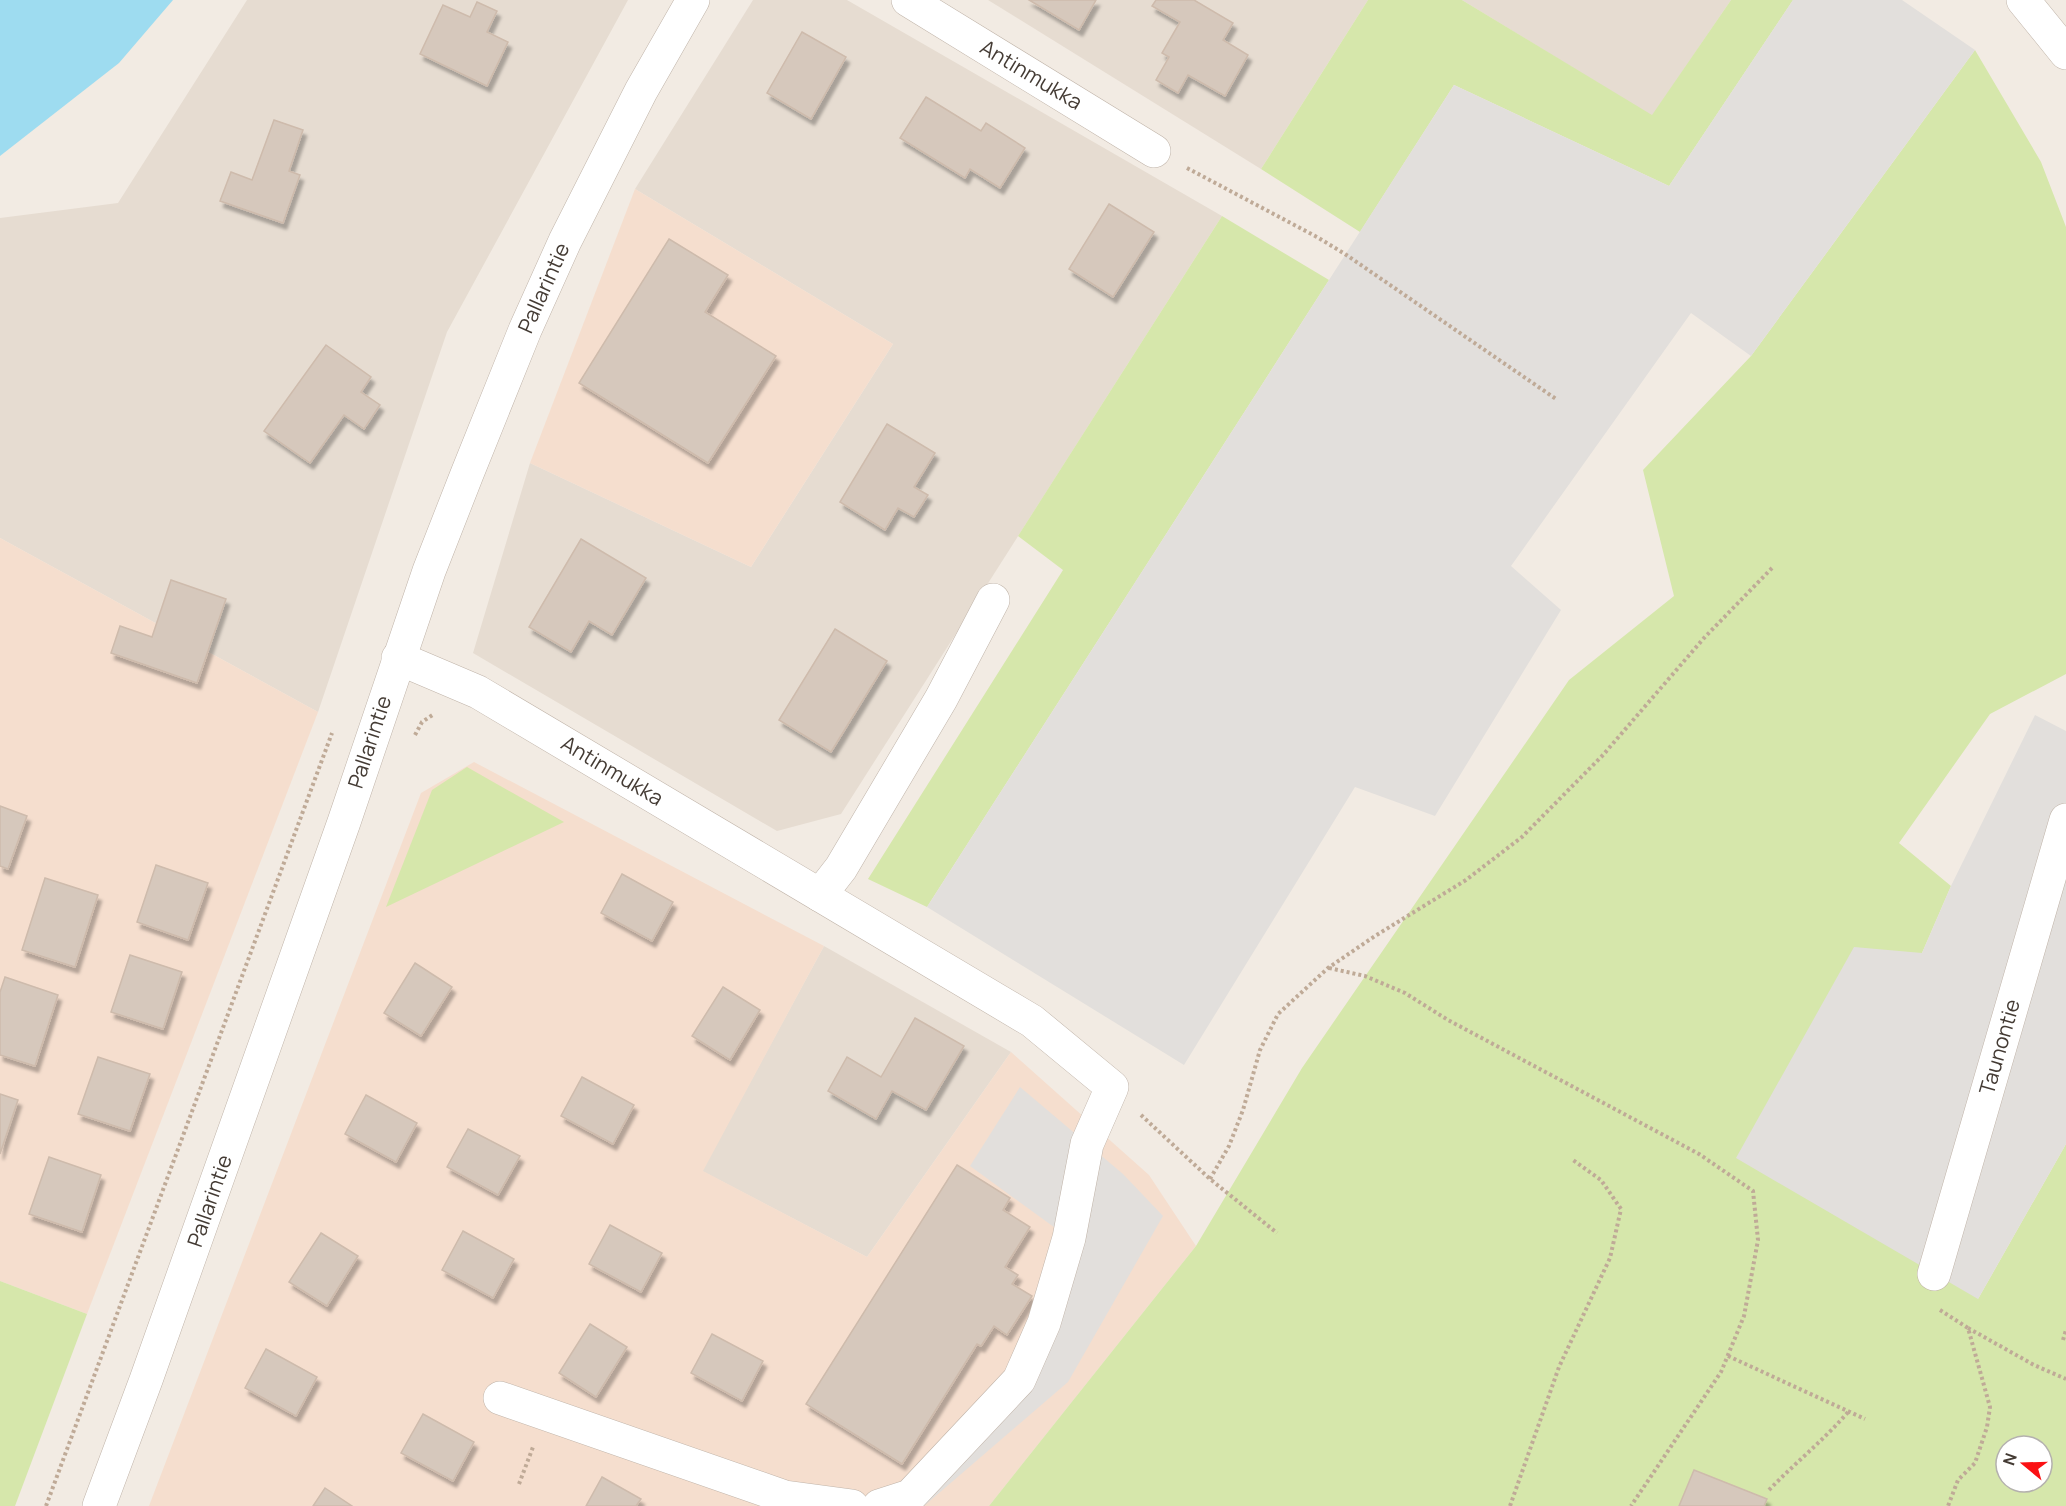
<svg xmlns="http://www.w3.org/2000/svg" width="2066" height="1506" font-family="Manrope,sans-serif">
	<defs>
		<filter id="shadow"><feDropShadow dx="3.5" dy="6" stdDeviation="1.5" flood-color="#0004"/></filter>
	</defs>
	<rect width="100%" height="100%" fill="#f2ebe3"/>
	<g fill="#e6dcd1">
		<path d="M247,0H628L447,332L318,712L0,538V218L118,203Z"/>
		<path d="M753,0H847L1222,216L841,814L777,831L473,653L530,463L751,567L893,344L635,189Z"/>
		<path d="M988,0H1368L1261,169Z"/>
		<path d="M1462,0H1731L1652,116Z"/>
		<path d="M824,946L1011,1052L867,1257L702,1171Z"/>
	</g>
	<g fill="#f5dece">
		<path d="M635,189L893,344L751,567L530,463Z"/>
		<path d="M0,538L318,712L87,1314L0,1281Z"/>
		<path d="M474,762L824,946L703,1171L867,1257L1011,1052L1149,1175L1196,1246L989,1506H149L421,793Z"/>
	</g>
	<g fill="#d6e7ab" fill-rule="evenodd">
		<path d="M1368,0H1462L1652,115L1731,0H1793L1669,186L1454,85L1360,232L1261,169Z"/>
		<path d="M1975,50L2041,162L2066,227V674L1990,714L1899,843L1951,886L1922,953L1978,1299L2066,1144V1506H989L1196,1246L1302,1068L1569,680L1674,596L1643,470L1751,356ZM2006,1446H2042V1482H2006Z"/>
		<path d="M1222,216L1329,280L927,907L868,879L1063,570L1018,536Z"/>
		<path d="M467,767L564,822L386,907L432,790Z"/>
		<path d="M0,1281L87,1314L15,1506H0Z"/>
	</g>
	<g fill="#e2dfdc">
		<path d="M1793,0H1902L1975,50L1751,356L1691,313L1511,566L1561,610L1435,816L1355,787L1184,1065L927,907L1454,85L1669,186Z"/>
		<path d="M2035,715L2066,731V1144L1978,1299L1736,1158L1854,947L1922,953L1951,886Z"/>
		<path d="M1020,1087L1123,1174L1163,1216L1068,1382L924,1506H879L1019,1380L1069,1238L970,1166Z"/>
	</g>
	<path fill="#9edcf0" d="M0,0H173L119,63L0,156Z"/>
	<g fill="#d6c8bc" stroke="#cebbac" stroke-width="1.5" filter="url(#shadow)">
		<path d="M1029,0H1096L1079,30Z"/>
		<path d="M1156,0H1194L1233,23L1223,40L1248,55L1225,96L1188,75L1178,93L1156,80L1169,57L1162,53L1180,22L1152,6Z"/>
		<path d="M477,2L497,11L487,32L508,42L487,86L420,54L443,5L470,17Z"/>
		<path d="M802,32L846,57L811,119L767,93Z"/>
		<path d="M926,97L981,131L986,123L1025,148L1000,188L970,169L965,178L900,138Z"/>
		<path d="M274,120L303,130L289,171L300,175L283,223L220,201L231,172L252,180Z"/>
		<path d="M1109,204L1154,232L1113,297L1069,269Z"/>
		<path d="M669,239L728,275L705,312L776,356L708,463L579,383Z"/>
		<path d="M326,345L371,377L361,392L380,405L364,429L344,415L310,463L264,431Z"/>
		<path d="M887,424L935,453L914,487L928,495L914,517L898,508L885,530L840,502Z"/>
		<path d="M581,539L646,578L612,635L589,621L571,652L529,627Z"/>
		<path d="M171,580L226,599L197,683L111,653L120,626L152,637Z"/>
		<path d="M835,629L887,661L831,752L779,720Z"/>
		<path d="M0,806L27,816L8,869L0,866Z"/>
		<path d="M156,865L208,883L188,940L137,922Z"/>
		<path d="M622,874L673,902L652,941L601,913Z"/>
		<path d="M45,878L98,895L75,967L22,950Z"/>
		<path d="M130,955L182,972L163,1029L111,1012Z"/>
		<path d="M415,963L452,987L421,1036L384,1013Z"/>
		<path d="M5,977L58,995L35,1066L0,1055V992Z"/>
		<path d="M723,987L760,1010L730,1060L692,1036Z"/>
		<path d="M915,1018L964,1046L926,1110L892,1091L876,1119L828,1091L847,1057L881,1077Z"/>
		<path d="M98,1057L150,1074L130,1131L78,1114Z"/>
		<path d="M582,1077L634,1105L613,1144L561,1116Z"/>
		<path d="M0,1094L18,1100L0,1154Z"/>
		<path d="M366,1095L417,1123L396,1162L345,1134Z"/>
		<path d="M468,1129L520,1156L498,1195L447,1167Z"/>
		<path d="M49,1157L101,1175L82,1232L29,1214Z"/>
		<path d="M957,1165L1010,1198L1003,1210L1030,1227L1005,1267L1018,1275L1012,1284L1032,1296L1007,1335L994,1326L981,1346L977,1344L902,1464L806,1404Z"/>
		<path d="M610,1225L662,1253L641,1292L589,1264Z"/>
		<path d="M463,1231L514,1259L493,1298L442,1270Z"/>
		<path d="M321,1233L358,1256L327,1306L289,1282Z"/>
		<path d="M590,1324L627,1347L596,1397L559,1373Z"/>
		<path d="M712,1334L763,1361L742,1401L691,1373Z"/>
		<path d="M266,1349L317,1377L296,1416L245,1388Z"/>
		<path d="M423,1414L474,1442L453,1481L401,1453Z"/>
		<path d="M1694,1470L1767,1499L1764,1506H1679Z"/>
		<path d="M602,1477L641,1499L636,1506H586Z"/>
		<path d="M325,1488L352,1506H313Z"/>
	</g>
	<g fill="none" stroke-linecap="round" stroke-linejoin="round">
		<g stroke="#c0b4a9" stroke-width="34">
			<g id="minor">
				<path d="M908,0L1154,151"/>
				<path d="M2023,0L2066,53"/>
				<path d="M398,658L478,692L1032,1021L1112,1087L1087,1144L1069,1238L1044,1323L1019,1380L910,1496L879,1506"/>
				<path d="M820,895L841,868L941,699L993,600"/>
				<path d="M1934,1274L2066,820"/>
				<path d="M500,1398L785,1497L852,1506"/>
			</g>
		</g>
		<g stroke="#c0b4a9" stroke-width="34">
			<path id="tertiary" d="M99,1506L146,1380L344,822L429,571L467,474L525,330L565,241L641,91L693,0"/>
		</g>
		<g stroke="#bfaa97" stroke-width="4" stroke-dasharray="3 3" stroke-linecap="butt">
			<path d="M1187,168L1317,237L1345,254L1556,399"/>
			<path d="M415,735L422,722L434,714"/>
			<path d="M1329,968L1365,976L1405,993L1448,1020L1699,1154L1753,1191L1758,1240L1744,1316L1721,1372L1631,1506"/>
			<path d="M1141,1115L1210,1179L1277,1233"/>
			<path d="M1210,1179L1229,1146L1243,1110L1260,1050L1278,1014L1328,968L1375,936L1466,880L1522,837L1603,755L1704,638L1772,568"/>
			<path d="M1940,1310L1968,1328L1990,1407L1987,1427L1975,1463L1958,1480L1948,1506"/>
			<path d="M1968,1328L2034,1365L2066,1379"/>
			<path d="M2063,1340L2066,1330"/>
			<path d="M1728,1356L1865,1419"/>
			<path d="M519,1484L533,1447"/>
			<path d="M1769,1490C1795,1463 1824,1440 1849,1411"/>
			<path d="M46,1506L332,733"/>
			<path d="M1510,1506L1559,1367L1610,1258L1621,1209L1601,1180L1573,1160"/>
		</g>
		<use href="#minor" stroke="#fff" stroke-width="33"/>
		<use href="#tertiary" stroke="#fff" stroke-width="33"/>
	</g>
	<g text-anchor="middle" stroke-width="4.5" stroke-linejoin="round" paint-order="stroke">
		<g font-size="21" fill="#443b34" stroke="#fff">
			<text transform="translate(1031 75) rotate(31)" y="7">Antinmukka</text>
			<text transform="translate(544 288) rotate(-66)" y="7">Pallarintie</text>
			<text transform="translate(370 742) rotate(-72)" y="7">Pallarintie</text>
			<text transform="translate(612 771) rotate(31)" y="7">Antinmukka</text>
			<text transform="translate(2000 1047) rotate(-74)" y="7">Taunontie</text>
			<text transform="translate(210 1201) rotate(-71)" y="7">Pallarintie</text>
		</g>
	</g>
	<g transform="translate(2024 1464) rotate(289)"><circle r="28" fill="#ffffff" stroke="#b4b1ae" stroke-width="1.5"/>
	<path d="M0-4.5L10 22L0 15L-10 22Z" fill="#fb1114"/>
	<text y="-9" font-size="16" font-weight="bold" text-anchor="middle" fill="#443b34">N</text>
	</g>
</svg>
